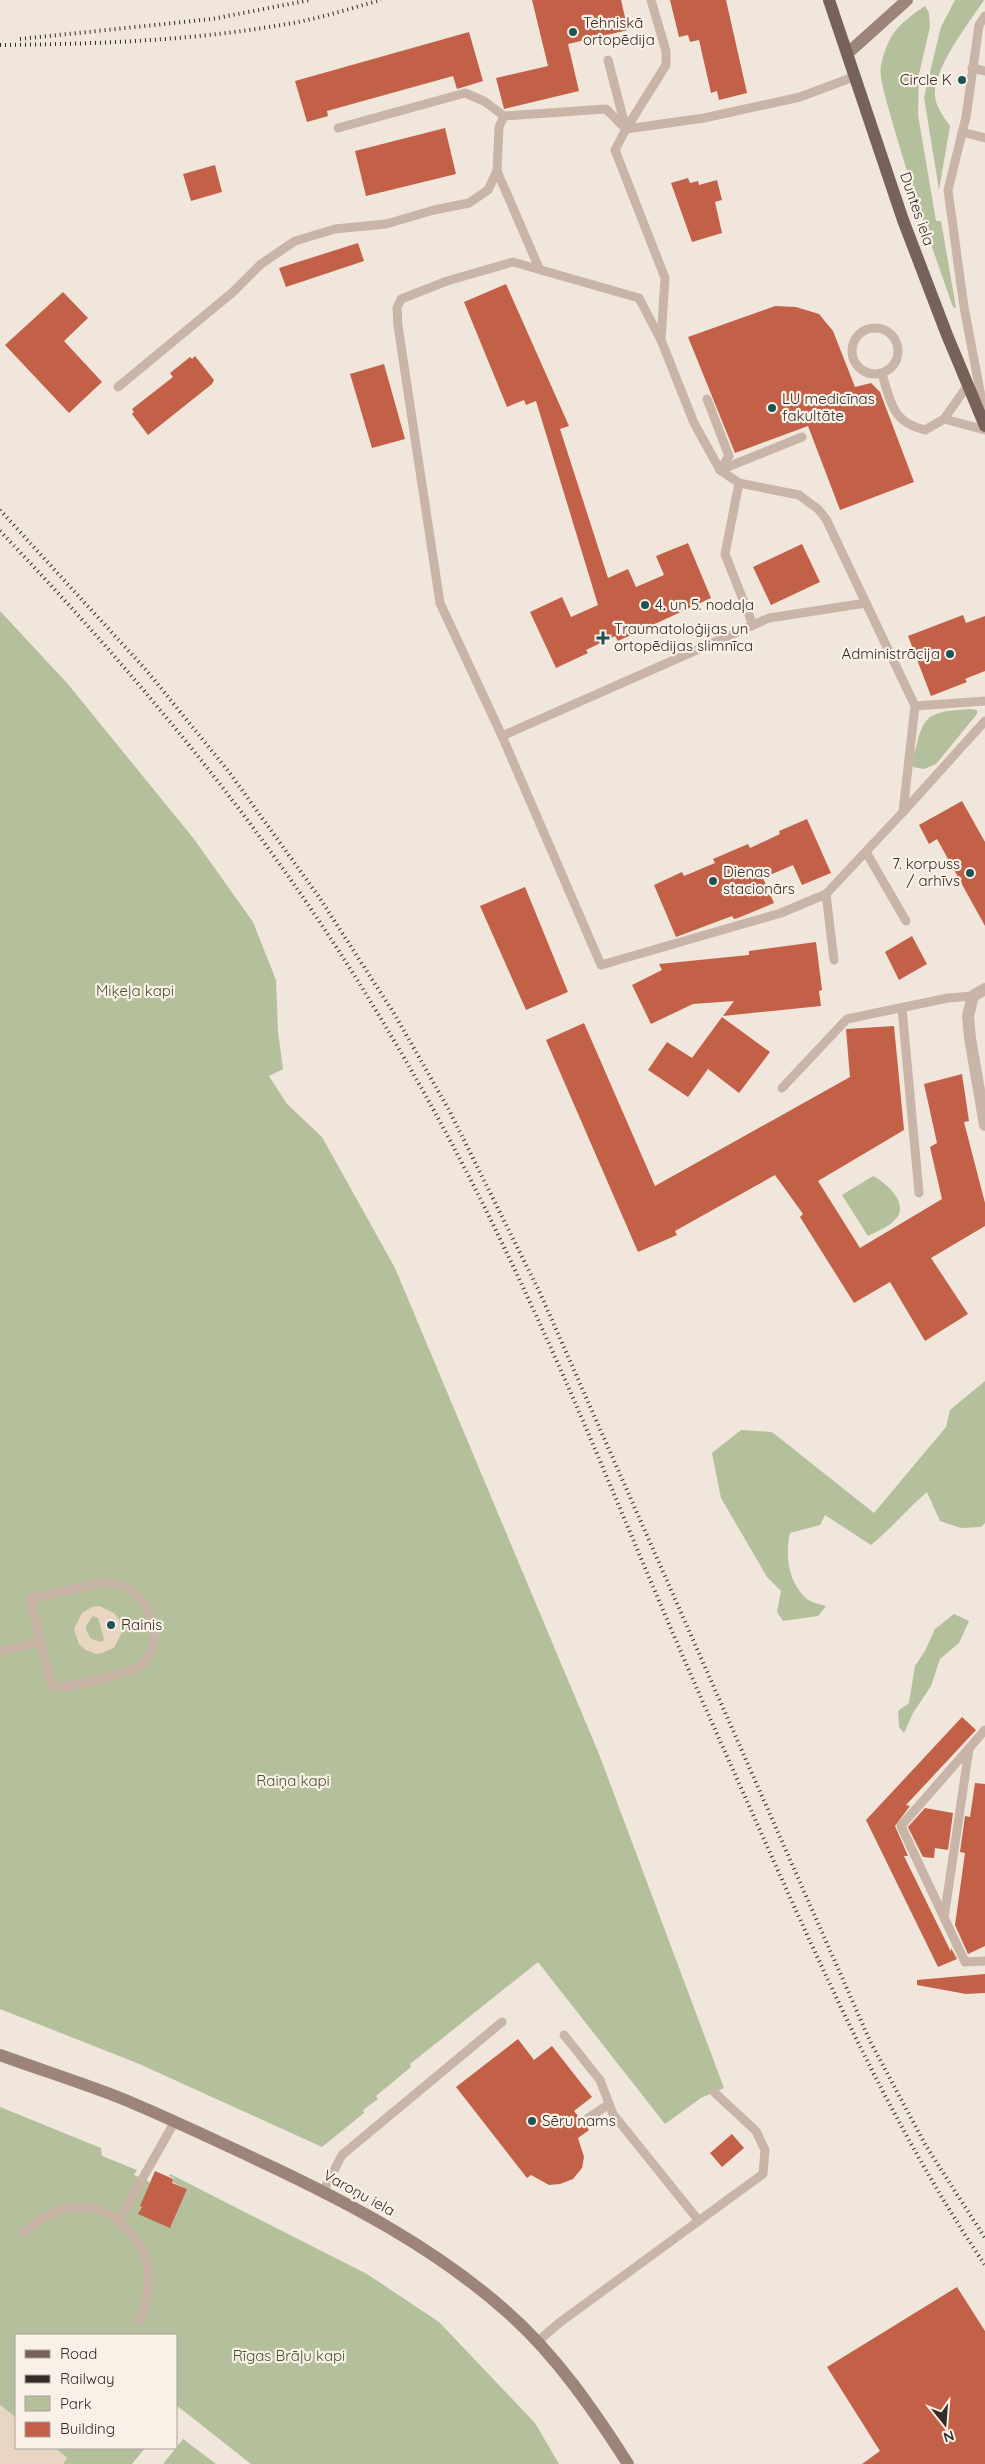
<svg xmlns="http://www.w3.org/2000/svg" width="985" height="2464" font-family="Quicksand,sans-serif">
	<rect width="100%" height="100%" fill="#f1e6db"/>
	<g fill="#b4bf9b">
		<path d="M955,0H984C968,24 939,61 935,90C933,103 943,116 950,126L939,190L924,97L941,27Z"/>
		<path d="M925,6L929,13L930,27L919,74L918,115L936,221H941L956,308L953,307C931,245 910,184 892,121C889,108 878,77 881,65C889,32 899,24 925,6Z"/>
		<path d="M0,611L67,683L194,839L253,922L276,980L278,1032L283,1069L269,1076L287,1104L322,1137L395,1268L599,1754L724,2088L701,2098L665,2124L538,1962L410,2064L411,2067L376,2096L378,2099L363,2110L364,2113L322,2147L137,2063L0,2009Z"/>
		<path d="M969,709L977,710V714L936,764L924,769L913,767C912,759 915,751 917,744C924,710 938,712 969,709Z"/>
		<path d="M873,1176C885,1182 907,1201 898,1216C892,1226 877,1231 868,1236L842,1195Z"/>
		<path d="M985,1381V1523L981,1527L961,1528L940,1521L927,1492C907,1509 891,1529 871,1545L825,1515L820,1525L790,1533C785,1556 788,1582 807,1599C812,1603 820,1604 826,1606L818,1616L783,1621L777,1612L781,1591L767,1577L721,1498L712,1453L741,1430L772,1432L874,1513L946,1427L950,1410Z"/>
		<path d="M954,1614L969,1621L959,1643L940,1659L931,1686L913,1713L904,1733L899,1727L898,1711L909,1703L915,1666L925,1651L935,1629Z"/>
		<path d="M0,2107L101,2148L102,2156L137,2170L134,2175L150,2182L139,2214L187,2189L172,2182L174,2178L169,2176L170,2174L367,2274L439,2322L535,2423L559,2464H251L176,2405V2335H16V2418L0,2405Z"/>
		<path d="M183,2439L216,2464H163Z"/>
		<path d="M55,2448H145L132,2464H63L67,2458Z"/>
	</g>
	<g fill="#e8d6c2" fill-rule="evenodd">
		<path d="M99,1606L114,1613L119,1619L122,1632L114,1648L102,1653L96,1654L86,1650L79,1644L74,1629L82,1613L92,1607ZM93,1616L98,1618L104,1639L102,1642L91,1639L86,1630V1626Z"/>
		<path d="M0,2405L16,2418V2448H54L67,2458L63,2464H0Z"/>
	</g>
	<g fill="#c26147">
		<path d="M532,0H621L628,30L568,44L579,91L504,109L496,78L548,66Z"/>
		<path d="M670,0H726L747,93L719,100L717,91L711,93L699,40L690,42L688,35L679,37Z"/>
		<path d="M469,32L483,81L457,89L453,76L327,111L328,116L307,122L295,81Z"/>
		<path d="M445,128L456,174L366,196L355,151Z"/>
		<path d="M215,165L222,192L191,201L183,174Z"/>
		<path d="M688,178L690,183L698,181L699,185L717,180L722,200L715,202L722,233L692,242L671,183Z"/>
		<path d="M358,243L364,261L286,287L279,268Z"/>
		<path d="M506,284L569,426L560,429L608,578L628,569L636,587L664,575L656,556L688,543L711,598L618,641L615,636L586,650L588,653L556,668L530,612L562,597L571,617L598,605L536,401L526,405L524,400L507,407L464,302Z"/>
		<path d="M63,292L88,318L64,341L102,382L69,413L5,345Z"/>
		<path d="M775,306L796,307L819,314L833,331L855,387L871,383L880,392L914,482L840,510L808,426L735,453L688,337Z"/>
		<path d="M195,356L214,380L212,384L148,435L132,414L134,412L132,409L173,377L170,373L190,357L192,359Z"/>
		<path d="M384,364L405,439L372,448L350,374Z"/>
		<path d="M802,544L820,582L771,605L753,567Z"/>
		<path d="M963,615L966,623L985,616V671L965,679L967,682L931,696L908,636Z"/>
		<path d="M962,801L985,842V926L937,839L929,844L919,825Z"/>
		<path d="M807,819L831,873L802,885L793,865L763,878L774,903L738,918L734,919L732,916L676,937L654,885L682,872L684,876L715,863L713,859L748,844L750,848L780,834L779,831Z"/>
		<path d="M525,887L568,992L526,1010L480,906Z"/>
		<path d="M912,936L927,964L899,980L885,952Z"/>
		<path d="M816,942L822,990L819,991L821,1006L723,1016L734,1001L693,1004L651,1024L632,985L662,970L659,964L749,955V951Z"/>
		<path d="M722,1017L770,1052L739,1093L708,1069L688,1097L648,1070L667,1042L692,1058Z"/>
		<path d="M584,1023L655,1186L850,1077L846,1029L894,1026L904,1130L818,1181L860,1248L942,1199L930,1147L937,1143L924,1084L962,1074L969,1121L964,1122L985,1203V1226L931,1258L968,1314L925,1341L890,1282L854,1303L800,1217L803,1214L775,1175L675,1231L677,1235L638,1252L546,1040Z"/>
		<path d="M962,1717L976,1730L906,1805L910,1806L895,1826L908,1856H904L951,1952V1948L957,1959L938,1967L866,1820Z"/>
		<path d="M975,1783L985,1784V1946L968,1954L955,1925L965,1853L960,1852L965,1816L970,1817Z"/>
		<path d="M925,1808L953,1813L948,1850L935,1848L934,1858L923,1857L908,1827Z"/>
		<path d="M985,1974V1993L966,1994L917,1985V1980Z"/>
		<path d="M518,2039L534,2060L552,2046L592,2097L574,2111L589,2130L578,2138L584,2157L582,2168L573,2179L560,2184L549,2185L531,2175L527,2178L456,2087Z"/>
		<path d="M732,2134L744,2148L722,2167L710,2153Z"/>
		<path d="M155,2171L173,2179L172,2183L187,2189L170,2228L138,2214L142,2207L140,2206Z"/>
		<path d="M957,2287L985,2331V2464H862L880,2451L827,2367Z"/>
	</g>
	<g fill="none" stroke-linecap="round" stroke-linejoin="round">
		<g stroke="#c8b5a7" stroke-width="9">
			<path d="M608,60L626,129L666,65V51L651,0"/>
			<path d="M972,68L985,71"/>
			<path d="M338,128L465,93L484,101L504,116"/>
			<path d="M962,132L985,138"/>
			<path d="M497,171L539,268"/>
			<circle cx="875" cy="351" r="23"/>
			<path d="M661,340L665,278L615,150L626,129L704,118L800,97L856,76"/>
			<path d="M882,374C891,403 892,422 925,430L944,419"/>
			<path d="M968,385L944,419L985,430"/>
			<path d="M118,387L233,292L261,264L295,241L335,229L386,224L434,210L469,203L488,190L497,171L499,127L504,116L606,109L626,129"/>
			<path d="M707,399L729,456L720,470"/>
			<path d="M984,412L964,307L948,190L966,117L979,25L985,16"/>
			<path d="M720,470L802,437"/>
			<path d="M739,483L725,554L753,625"/>
			<path d="M915,706L903,812L985,721"/>
			<path d="M502,736L769,618L866,603"/>
			<path d="M866,852L906,921"/>
			<path d="M826,894L781,913L601,965L502,736L440,603L398,326L397,308L401,299L447,281L513,262L639,298L661,340L694,423L720,470L739,483L799,495L818,509L826,519L915,706L985,701"/>
			<path d="M834,960L826,894L903,812"/>
			<path d="M902,1008L919,1193"/>
			<path d="M782,1088L847,1019L948,998L973,996"/>
			<path d="M103,1582C112,1583 122,1585 129,1589C152,1605 163,1640 144,1663C136,1672 64,1689 52,1687L30,1599Z"/>
			<path d="M0,1651L39,1642"/>
			<path d="M985,1730L901,1826L965,1962L985,1961"/>
			<path d="M944,1918L969,1749"/>
			<path d="M564,2035L600,2080L613,2114L699,2221"/>
			<path d="M587,2119L609,2104"/>
			<path d="M324,2190L342,2155L502,2022"/>
			<path d="M23,2233C44,2215 64,2203 94,2208C102,2210 111,2216 119,2220"/>
			<path d="M139,2321C149,2302 153,2267 141,2248C136,2238 126,2229 119,2220L175,2121"/>
			<path d="M537,2342L559,2323L763,2174L765,2150L756,2131L714,2092"/>
		</g>
		<path stroke="#c8b5a7" stroke-width="12" d="M985,989L973,996L968,1016L970,1038L985,1125"/>
		<g stroke="#9c8478" stroke-width="12">
			<path d="M848,53L907,0"/>
			<path d="M0,2055C41,2070 83,2083 123,2099C171,2119 217,2141 264,2163C349,2203 435,2248 506,2311C555,2354 593,2409 628,2464"/>
		</g>
		<path stroke="#776259" stroke-width="12" d="M829,0L903,220L947,335L985,426"/>
		<g stroke="#352b27" stroke-width="4" stroke-dasharray="1 4" stroke-linecap="butt">
			<path d="M20,39L212,19L310,0"/>
			<path d="M0,45C94,44 188,41 281,25C315,20 348,9 381,0"/>
			<path d="M0,510L147,671L229,772L319,897L395,1015L449,1110L540,1293L870,2041L926,2146L985,2238"/>
			<path d="M0,531C141,679 273,838 378,1014C436,1109 487,1208 533,1309C577,1403 616,1500 657,1596C695,1686 735,1774 775,1864C837,2002 900,2139 985,2265"/>
		</g>
	</g>
	<g fill="#1e5355" stroke="#f9f0e7" stroke-width="2">
		<circle cx="573" cy="32" r="5"/>
		<circle cx="962" cy="80" r="5"/>
		<circle cx="772" cy="408" r="5"/>
		<circle cx="645" cy="605" r="5"/>
		<path d="M600.5 630.5h5v5h5v5h-5v5h-5v-5h-5v-5h5z"/>
		<circle cx="950" cy="654" r="5"/>
		<circle cx="970" cy="873" r="5"/>
		<circle cx="713" cy="881" r="5"/>
		<circle cx="111" cy="1625" r="5"/>
		<circle cx="532" cy="2121" r="5"/>
	</g>
	<g text-anchor="middle" stroke-width="4.5" stroke-linejoin="round" paint-order="stroke">
		<g font-size="15" fill="#352b27" stroke="#f9f0e7" text-anchor="start">
			<text x="583" y="28">Tehniskā<tspan x="583" dy="17">ortopēdija</tspan></text>
			<text x="952" y="85" text-anchor="end">Circle K</text>
			<text x="782" y="404">LU medicīnas<tspan x="782" dy="17">fakultāte</tspan></text>
			<text x="655" y="610">4. un 5. nodaļa</text>
			<text x="614" y="634">Traumatoloģijas un<tspan x="614" dy="17">ortopēdijas slimnīca</tspan></text>
			<text x="940" y="659" text-anchor="end">Administrācija</text>
			<text x="960" y="869" text-anchor="end">7. korpuss<tspan x="960" dy="17">/ arhīvs</tspan></text>
			<text x="723" y="877">Dienas<tspan x="723" dy="17">stacionārs</tspan></text>
			<text x="121" y="1630">Rainis</text>
			<text x="542" y="2126">Sēru nams</text>
		</g>
		<g font-size="15" fill="#352b27" stroke="#f9f0e7">
			<text transform="translate(917 209) rotate(71)" y="5">Duntes iela</text>
			<text transform="translate(359 2193) rotate(29)" y="5">Varoņu iela</text>
		</g>
		<g font-size="15" fill="#45532c" stroke="#f9f0e7">
			<text x="135" y="996">Miķeļa kapi</text>
			<text x="293" y="1786">Raiņa kapi</text>
			<text x="289" y="2361">Rīgas Brāļu kapi</text>
		</g>
	</g>
	<rect x="15" y="2334" width="162" height="115" fill="#f9f0e7" stroke="#aba19a"/>
	<rect x="25" y="2350" width="25" height="8" fill="#776259" stroke="#aba19a"/>
	<text x="60" y="2359" font-size="15" fill="#352b27">Road</text>
	<rect x="25" y="2375" width="25" height="8" fill="#352b27" stroke="#aba19a"/>
	<text x="60" y="2384" font-size="15" fill="#352b27">Railway</text>
	<rect x="25" y="2396" width="25" height="15" fill="#b4bf9b" stroke="#aba19a"/>
	<text x="60" y="2409" font-size="15" fill="#352b27">Park</text>
	<rect x="25" y="2422" width="25" height="15" fill="#c26147" stroke="#aba19a"/>
	<text x="60" y="2434" font-size="15" fill="#352b27">Building</text>
	<g transform="translate(945 2424) rotate(163)" stroke="#f9f0e7" stroke-width="4" paint-order="stroke">
	<path d="M0-4L9 19L0 12L-9 19Z" fill="#352b27"/>
	<text y="-8" font-size="14" font-weight="bold" text-anchor="middle" fill="#352b27">N</text>
	</g>
</svg>
